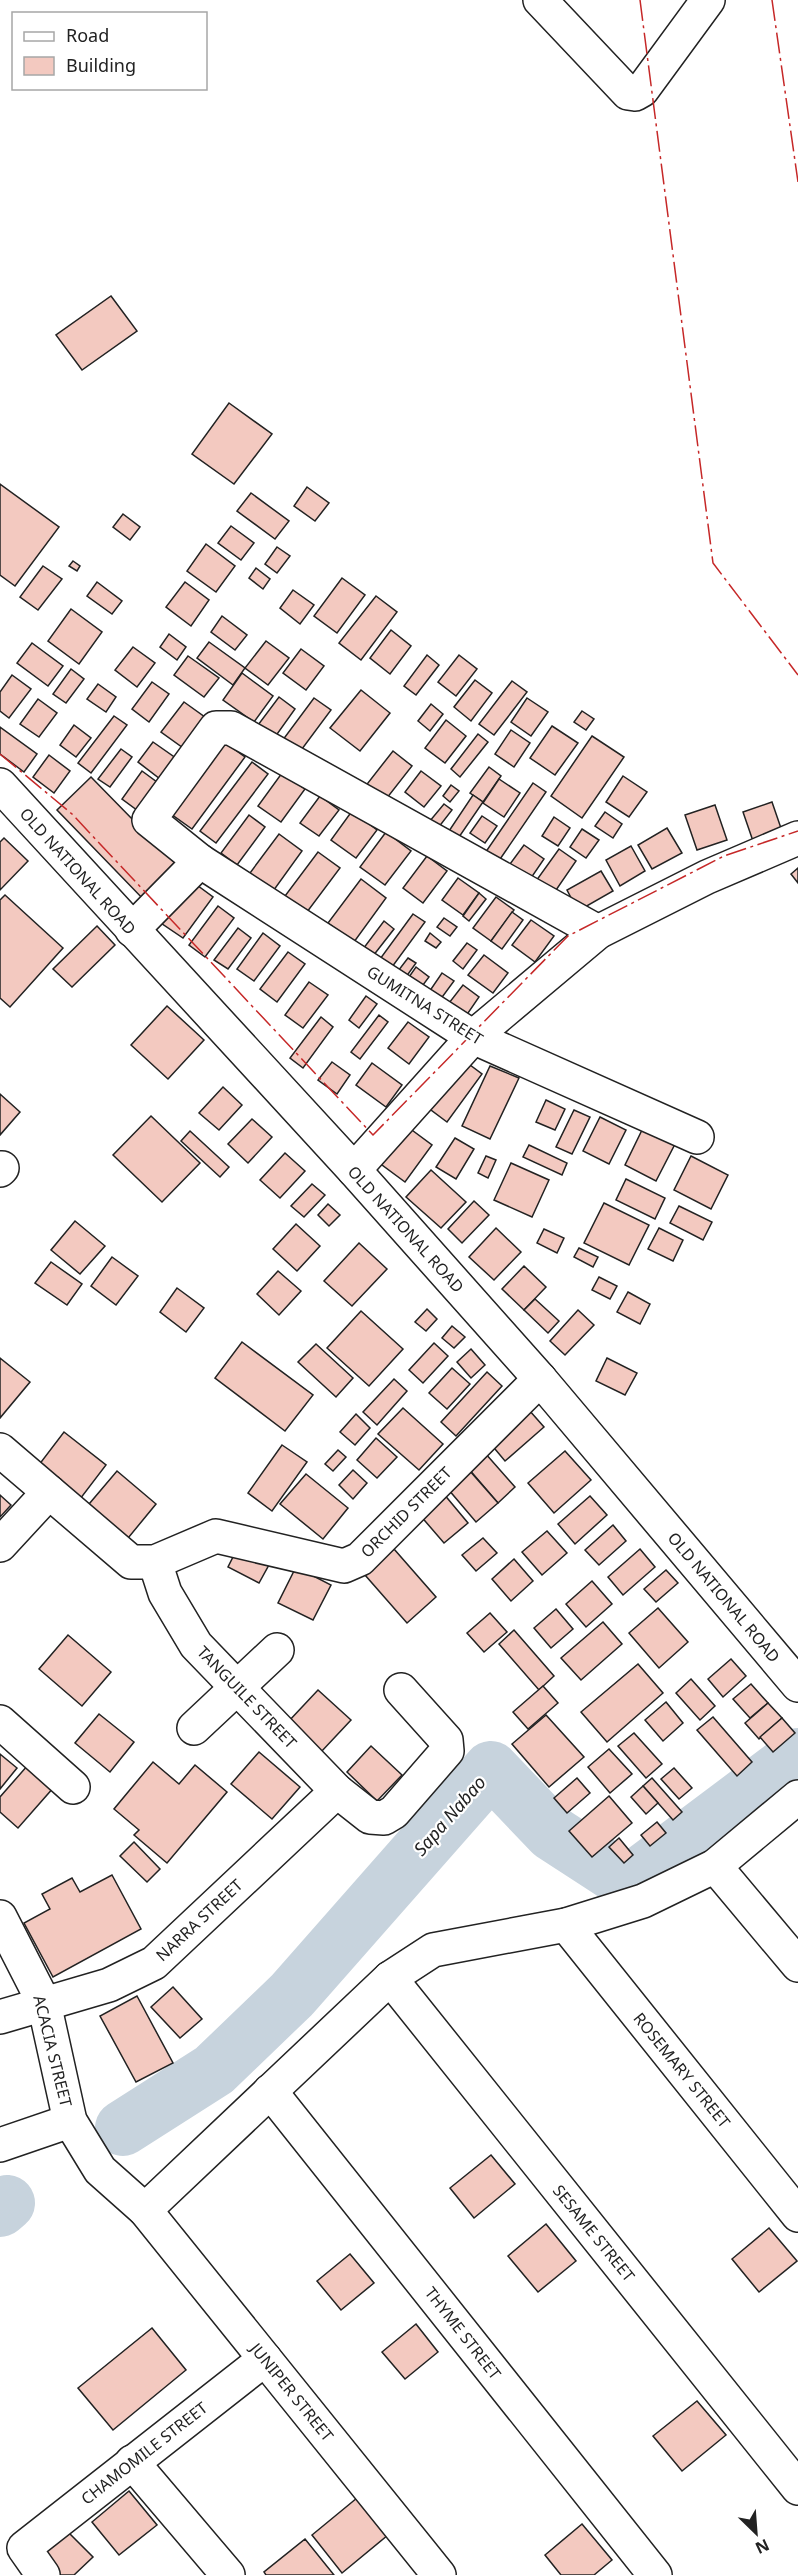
<svg xmlns="http://www.w3.org/2000/svg" width="798" height="2575" font-family="'Noto Sans',sans-serif">
	<rect width="100%" height="100%" fill="#fff"/>
	<g fill="none" stroke-linecap="round" stroke-linejoin="round">
		<g stroke="#c7d3dd" stroke-width="56">
			<path d="M123,2128L214,2070L292,1995L491,1769L552,1833L629,1883L798,1756"/>
			<path d="M0,2209L7,2203"/>
		</g>
	</g>
	<g fill="#f3c9c0" stroke="#222" stroke-width="1.5">
		<path d="M111,296L137,331L82,370L56,335Z"/>
		<path d="M229,403L272,434L234,484L192,454Z"/>
		<path d="M0,484L59,527L15,586L0,575Z"/>
		<path d="M307,487L329,503L315,521L294,506Z"/>
		<path d="M251,493L289,521L275,539L237,511Z"/>
		<path d="M123,514L140,527L130,540L113,527Z"/>
		<path d="M231,526L254,543L241,560L218,543Z"/>
		<path d="M206,544L235,566L216,592L187,571Z"/>
		<path d="M277,547L290,556L277,573L265,564Z"/>
		<path d="M73,561L80,566L77,571L69,566Z"/>
		<path d="M43,566L62,579L38,610L20,597Z"/>
		<path d="M256,568L270,579L263,589L249,578Z"/>
		<path d="M342,578L365,595L337,633L314,616Z"/>
		<path d="M97,582L122,601L112,614L87,596Z"/>
		<path d="M185,582L209,600L191,626L166,607Z"/>
		<path d="M293,590L314,605L300,624L280,608Z"/>
		<path d="M376,596L397,612L361,660L339,643Z"/>
		<path d="M71,609L102,632L79,664L48,641Z"/>
		<path d="M222,616L247,635L235,650L211,632Z"/>
		<path d="M391,630L411,646L390,674L370,658Z"/>
		<path d="M169,634L186,647L177,660L160,647Z"/>
		<path d="M266,641L289,658L268,685L245,668Z"/>
		<path d="M209,642L245,668L233,685L197,658Z"/>
		<path d="M32,643L63,666L48,686L17,663Z"/>
		<path d="M133,647L155,663L137,687L115,670Z"/>
		<path d="M301,649L324,666L306,690L283,673Z"/>
		<path d="M427,655L439,665L416,695L404,686Z"/>
		<path d="M459,655L477,669L456,696L438,682Z"/>
		<path d="M188,656L219,678L204,697L174,675Z"/>
		<path d="M71,669L84,679L66,703L53,694Z"/>
		<path d="M242,673L273,696L254,722L223,700Z"/>
		<path d="M12,675L31,689L9,718L0,711V692Z"/>
		<path d="M475,680L492,693L471,721L454,707Z"/>
		<path d="M512,681L527,692L494,735L479,724Z"/>
		<path d="M152,682L169,694L149,722L132,709Z"/>
		<path d="M98,684L116,697L106,712L87,699Z"/>
		<path d="M361,690L390,713L360,751L330,728Z"/>
		<path d="M279,697L295,709L275,737L258,725Z"/>
		<path d="M314,698L331,710L299,753L282,741Z"/>
		<path d="M527,698L548,712L531,736L511,722Z"/>
		<path d="M38,699L57,713L39,737L20,724Z"/>
		<path d="M184,702L209,720L186,750L161,732Z"/>
		<path d="M431,704L443,714L430,731L418,721Z"/>
		<path d="M582,711L594,719L586,730L574,722Z"/>
		<path d="M114,716L127,725L91,773L78,763Z"/>
		<path d="M446,720L466,736L445,763L425,748Z"/>
		<path d="M74,725L91,738L76,757L60,745Z"/>
		<path d="M552,726L578,743L555,775L530,758Z"/>
		<path d="M0,727L37,754L24,772L0,754Z"/>
		<path d="M511,730L530,743L514,767L495,754Z"/>
		<path d="M478,734L488,742L460,777L451,769Z"/>
		<path d="M592,736L624,757L582,818L551,796Z"/>
		<path d="M153,742L180,761L164,782L138,762Z"/>
		<path d="M224,742L245,757L192,829L171,814Z"/>
		<path d="M121,749L132,757L110,787L98,779Z"/>
		<path d="M393,751L412,766L383,803L364,788Z"/>
		<path d="M49,755L70,771L54,793L33,777Z"/>
		<path d="M252,762L268,774L216,843L200,831Z"/>
		<path d="M489,767L501,776L483,802L470,793Z"/>
		<path d="M142,771L165,788L145,816L122,799Z"/>
		<path d="M421,771L441,786L424,807L405,792Z"/>
		<path d="M282,773L305,789L281,822L258,806Z"/>
		<path d="M623,776L647,792L629,817L606,802Z"/>
		<path d="M91,777L180,868L146,902L57,810Z"/>
		<path d="M499,779L520,793L504,817L483,803Z"/>
		<path d="M533,783L546,792L496,865L483,856Z"/>
		<path d="M451,785L459,791L450,802L443,796Z"/>
		<path d="M473,795L483,802L457,840L447,834Z"/>
		<path d="M320,796L339,810L319,836L300,823Z"/>
		<path d="M772,802L783,834L754,844L743,812Z"/>
		<path d="M444,804L452,810L438,828L429,822Z"/>
		<path d="M715,805L727,840L697,850L685,815Z"/>
		<path d="M352,811L377,830L356,858L331,840Z"/>
		<path d="M605,812L622,824L613,838L595,826Z"/>
		<path d="M249,815L265,827L237,865L221,853Z"/>
		<path d="M482,816L497,826L485,843L470,833Z"/>
		<path d="M554,817L570,828L558,846L542,836Z"/>
		<path d="M667,828L682,853L652,869L638,845Z"/>
		<path d="M582,829L599,840L586,858L570,847Z"/>
		<path d="M386,832L411,851L385,885L360,867Z"/>
		<path d="M279,834L302,851L271,894L247,877Z"/>
		<path d="M4,838L28,861L0,890V842Z"/>
		<path d="M524,845L544,859L531,878L510,864Z"/>
		<path d="M631,846L645,871L620,886L606,860Z"/>
		<path d="M559,849L576,861L554,893L536,881Z"/>
		<path d="M318,852L340,868L307,912L285,896Z"/>
		<path d="M427,856L447,871L423,903L403,888Z"/>
		<path d="M798,868V883L791,874Z"/>
		<path d="M601,871L613,891L578,911L567,890Z"/>
		<path d="M186,877L213,897L183,938L155,919Z"/>
		<path d="M458,878L479,893L463,915L442,900Z"/>
		<path d="M361,879L386,898L354,942L328,923Z"/>
		<path d="M479,893L486,899L469,921L463,916Z"/>
		<path d="M5,895L63,948L10,1007L0,998V900Z"/>
		<path d="M496,897L514,910L491,941L473,928Z"/>
		<path d="M218,906L234,918L205,957L189,945Z"/>
		<path d="M512,912L523,920L502,949L491,941Z"/>
		<path d="M413,914L425,922L392,967L380,959Z"/>
		<path d="M444,918L457,927L450,936L437,927Z"/>
		<path d="M531,920L554,936L535,962L512,945Z"/>
		<path d="M384,921L394,929L373,956L363,949Z"/>
		<path d="M97,926L115,945L72,987L53,969Z"/>
		<path d="M238,928L251,938L228,969L214,960Z"/>
		<path d="M263,933L280,946L254,981L237,969Z"/>
		<path d="M430,933L441,942L436,948L425,941Z"/>
		<path d="M467,943L477,950L463,969L453,961Z"/>
		<path d="M288,952L305,964L277,1002L260,989Z"/>
		<path d="M484,955L508,973L493,993L468,975Z"/>
		<path d="M408,958L416,963L406,977L398,971Z"/>
		<path d="M416,967L429,977L417,993L404,984Z"/>
		<path d="M442,973L454,981L440,1000L429,992Z"/>
		<path d="M309,982L328,995L303,1028L285,1015Z"/>
		<path d="M463,985L479,997L466,1016L449,1003Z"/>
		<path d="M366,996L377,1004L359,1028L349,1020Z"/>
		<path d="M167,1006L204,1040L168,1079L131,1045Z"/>
		<path d="M379,1015L388,1022L360,1059L351,1052Z"/>
		<path d="M321,1017L333,1027L303,1068L290,1058Z"/>
		<path d="M408,1022L429,1037L409,1064L388,1048Z"/>
		<path d="M462,1059L482,1074L447,1122L427,1107Z"/>
		<path d="M332,1062L350,1075L337,1094L318,1080Z"/>
		<path d="M372,1063L402,1085L386,1107L356,1085Z"/>
		<path d="M490,1066L519,1078L490,1139L462,1126Z"/>
		<path d="M223,1087L242,1105L219,1130L199,1113Z"/>
		<path d="M0,1094L20,1112L0,1135Z"/>
		<path d="M546,1100L565,1109L555,1130L536,1122Z"/>
		<path d="M574,1110L590,1117L572,1154L556,1147Z"/>
		<path d="M151,1116L200,1163L162,1202L113,1155Z"/>
		<path d="M600,1117L626,1130L609,1164L583,1151Z"/>
		<path d="M252,1119L272,1137L248,1163L228,1144Z"/>
		<path d="M401,1122L432,1145L405,1182L374,1159Z"/>
		<path d="M643,1128L675,1144L656,1181L625,1165Z"/>
		<path d="M190,1131L229,1167L220,1177L181,1141Z"/>
		<path d="M455,1138L474,1149L456,1179L436,1167Z"/>
		<path d="M529,1145L567,1163L562,1175L523,1157Z"/>
		<path d="M285,1153L305,1171L280,1198L260,1180Z"/>
		<path d="M486,1156L496,1160L488,1178L478,1173Z"/>
		<path d="M691,1156L728,1175L711,1209L674,1190Z"/>
		<path d="M511,1163L549,1180L532,1217L494,1200Z"/>
		<path d="M431,1170L466,1202L441,1228L406,1197Z"/>
		<path d="M626,1179L665,1198L655,1219L616,1200Z"/>
		<path d="M312,1184L325,1195L304,1217L291,1206Z"/>
		<path d="M474,1201L489,1215L462,1243L448,1229Z"/>
		<path d="M604,1203L649,1225L629,1265L584,1243Z"/>
		<path d="M328,1204L340,1215L329,1226L318,1215Z"/>
		<path d="M679,1206L712,1222L703,1240L670,1223Z"/>
		<path d="M75,1221L105,1246L80,1274L51,1250Z"/>
		<path d="M296,1224L320,1246L297,1271L273,1249Z"/>
		<path d="M496,1228L521,1252L494,1280L469,1257Z"/>
		<path d="M659,1228L683,1240L673,1261L648,1249Z"/>
		<path d="M544,1229L564,1238L557,1253L537,1243Z"/>
		<path d="M359,1243L387,1269L352,1306L324,1281Z"/>
		<path d="M579,1248L598,1257L593,1267L574,1257Z"/>
		<path d="M112,1257L138,1276L116,1305L91,1286Z"/>
		<path d="M51,1262L82,1284L67,1305L35,1283Z"/>
		<path d="M524,1266L546,1287L524,1310L502,1289Z"/>
		<path d="M278,1271L301,1291L279,1315L257,1294Z"/>
		<path d="M599,1277L617,1286L610,1299L592,1290Z"/>
		<path d="M177,1288L204,1308L186,1332L160,1312Z"/>
		<path d="M628,1292L650,1304L640,1324L617,1312Z"/>
		<path d="M535,1299L559,1321L548,1333L524,1310Z"/>
		<path d="M427,1309L437,1319L426,1331L415,1322Z"/>
		<path d="M578,1310L594,1325L565,1355L550,1341Z"/>
		<path d="M361,1311L403,1349L369,1386L327,1348Z"/>
		<path d="M452,1326L465,1337L454,1348L442,1338Z"/>
		<path d="M242,1342L313,1395L285,1431L215,1378Z"/>
		<path d="M434,1343L448,1356L423,1383L409,1370Z"/>
		<path d="M316,1344L353,1378L336,1397L298,1362Z"/>
		<path d="M471,1349L485,1365L471,1378L457,1362Z"/>
		<path d="M0,1358L30,1382L0,1418Z"/>
		<path d="M607,1358L637,1373L625,1395L596,1381Z"/>
		<path d="M452,1368L470,1384L447,1409L429,1393Z"/>
		<path d="M487,1372L502,1386L456,1436L441,1422Z"/>
		<path d="M394,1379L407,1391L377,1425L363,1412Z"/>
		<path d="M403,1408L443,1444L419,1470L378,1434Z"/>
		<path d="M529,1410L544,1427L505,1461L490,1443Z"/>
		<path d="M356,1414L370,1428L355,1445L340,1432Z"/>
		<path d="M64,1432L106,1465L77,1503L35,1470Z"/>
		<path d="M376,1438L397,1457L377,1478L357,1460Z"/>
		<path d="M282,1445L307,1462L272,1511L248,1493Z"/>
		<path d="M338,1450L346,1457L333,1471L325,1464Z"/>
		<path d="M565,1451L591,1480L554,1513L528,1483Z"/>
		<path d="M485,1453L515,1487L498,1503L468,1468Z"/>
		<path d="M353,1470L367,1483L353,1499L339,1485Z"/>
		<path d="M469,1470L498,1503L476,1522L448,1489Z"/>
		<path d="M117,1471L156,1504L124,1543L84,1510Z"/>
		<path d="M306,1474L348,1508L323,1539L280,1504Z"/>
		<path d="M443,1493L468,1523L444,1543L419,1514Z"/>
		<path d="M0,1495L11,1505L0,1517Z"/>
		<path d="M590,1496L607,1515L575,1544L558,1524Z"/>
		<path d="M613,1525L626,1541L599,1565L585,1550Z"/>
		<path d="M547,1531L567,1553L542,1575L522,1552Z"/>
		<path d="M483,1538L497,1553L476,1571L462,1555Z"/>
		<path d="M238,1547L270,1563L259,1583L228,1567Z"/>
		<path d="M394,1549L436,1597L407,1623L365,1575Z"/>
		<path d="M640,1549L655,1567L623,1595L608,1577Z"/>
		<path d="M514,1559L533,1581L511,1601L492,1579Z"/>
		<path d="M296,1567L331,1585L313,1620L278,1603Z"/>
		<path d="M666,1570L678,1583L656,1602L644,1589Z"/>
		<path d="M592,1581L612,1604L586,1627L566,1604Z"/>
		<path d="M658,1608L688,1642L659,1668L629,1633Z"/>
		<path d="M556,1609L573,1629L551,1648L534,1628Z"/>
		<path d="M490,1613L507,1632L484,1652L467,1633Z"/>
		<path d="M603,1622L622,1644L581,1680L561,1658Z"/>
		<path d="M514,1630L554,1676L539,1690L499,1644Z"/>
		<path d="M68,1635L111,1672L82,1706L39,1669Z"/>
		<path d="M731,1659L746,1676L723,1697L708,1679Z"/>
		<path d="M638,1664L663,1693L607,1742L581,1712Z"/>
		<path d="M691,1679L715,1706L700,1720L676,1693Z"/>
		<path d="M751,1684L768,1703L750,1718L733,1699Z"/>
		<path d="M543,1686L558,1703L528,1729L513,1712Z"/>
		<path d="M318,1690L351,1720L321,1752L288,1722Z"/>
		<path d="M666,1702L683,1723L663,1741L645,1720Z"/>
		<path d="M768,1703L782,1718L759,1739L745,1723Z"/>
		<path d="M99,1714L134,1742L110,1772L75,1743Z"/>
		<path d="M546,1715L584,1757L549,1787L512,1744Z"/>
		<path d="M713,1717L752,1762L737,1776L697,1730Z"/>
		<path d="M782,1718L795,1733L773,1752L760,1737Z"/>
		<path d="M634,1733L662,1764L646,1778L618,1746Z"/>
		<path d="M371,1746L402,1775L377,1801L347,1772Z"/>
		<path d="M609,1749L632,1774L610,1793L588,1767Z"/>
		<path d="M259,1752L300,1787L272,1819L231,1784Z"/>
		<path d="M0,1754L17,1768L0,1789Z"/>
		<path d="M153,1762L179,1784L195,1765L227,1792L167,1863L134,1835L139,1830L114,1809Z"/>
		<path d="M28,1765L54,1787L18,1828L0,1812V1797Z"/>
		<path d="M674,1768L692,1788L679,1799L661,1779Z"/>
		<path d="M577,1778L590,1793L567,1813L554,1798Z"/>
		<path d="M652,1778L682,1812L673,1820L643,1786Z"/>
		<path d="M643,1786L658,1803L646,1814L631,1797Z"/>
		<path d="M609,1796L632,1823L592,1857L569,1831Z"/>
		<path d="M657,1822L666,1833L650,1846L641,1835Z"/>
		<path d="M619,1838L633,1855L624,1863L609,1847Z"/>
		<path d="M134,1842L160,1869L147,1882L120,1856Z"/>
		<path d="M112,1875L141,1929L53,1977L24,1923L50,1909L42,1894L72,1878L80,1892Z"/>
		<path d="M173,1987L202,2019L180,2038L151,2007Z"/>
		<path d="M137,1996L173,2063L136,2082L100,2016Z"/>
		<path d="M491,2155L515,2184L474,2218L450,2188Z"/>
		<path d="M546,2224L576,2261L538,2292L508,2256Z"/>
		<path d="M769,2228L797,2261L759,2292L732,2259Z"/>
		<path d="M350,2254L374,2283L341,2310L317,2281Z"/>
		<path d="M416,2324L438,2352L405,2379L382,2352Z"/>
		<path d="M152,2328L186,2370L113,2430L78,2388Z"/>
		<path d="M697,2401L726,2435L682,2471L653,2436Z"/>
		<path d="M129,2491L157,2525L119,2555L92,2522Z"/>
		<path d="M357,2498L388,2535L342,2573L312,2535Z"/>
		<path d="M582,2524L612,2560L594,2575H561L545,2555Z"/>
		<path d="M63,2527L93,2557L74,2575H60L37,2551Z"/>
		<path d="M305,2539L334,2575H266L264,2572Z"/>
	</g>
	<g fill="none" stroke-linecap="round" stroke-linejoin="round">
		<g stroke="#222" stroke-width="36">
			<g id="minor">
				<path d="M540,0L628,93L635,94L642,90L708,0"/>
				<path d="M200,861L473,1037L697,1137"/>
				<path d="M132,930L200,861L149,820L216,728H231L598,932"/>
				<path d="M0,1170L2,1168"/>
				<path d="M354,1170L473,1037L598,932L707,877L798,838"/>
				<path d="M0,1450L131,1562H155L216,1536L344,1566L360,1559L540,1379"/>
				<path d="M0,1545L49,1492"/>
				<path d="M155,1562L165,1593L196,1645L337,1791L370,1817L384,1818L394,1812L447,1751L446,1740L401,1690"/>
				<path d="M0,1722L73,1787"/>
				<path d="M194,1728L277,1650"/>
				<path d="M715,1866L798,1965"/>
				<path d="M0,1917L44,2003L70,2121L100,2170L145,2210L439,2575"/>
				<path d="M566,1925L798,2215"/>
				<path d="M390,1978L798,2488"/>
				<path d="M0,2017L109,1985L154,1963L337,1791"/>
				<path d="M270,2091L655,2575"/>
				<path d="M0,2145L70,2121"/>
				<path d="M145,2210L390,1978L433,1950L566,1925L643,1901L715,1866L798,1797"/>
				<path d="M132,2462L228,2575"/>
				<path d="M43,2575L24,2548L265,2359"/>
			</g>
		</g>
		<g stroke="#222" stroke-width="36">
			<path id="major" d="M0,785L354,1170L540,1379L798,1685"/>
		</g>
		<use href="#minor" stroke="#fff" stroke-width="33"/>
		<use href="#major" stroke="#fff" stroke-width="33"/>
		<g stroke="#c62828" stroke-width="1.5" stroke-dasharray="21 4.5 3 4.5" stroke-linecap="butt">
			<path d="M640,0L713,563L798,675"/>
			<path d="M772,0L798,182"/>
			<path d="M0,754L72,814L373,1135L568,936L724,856L798,831"/>
		</g>
	</g>
	<g text-anchor="middle" stroke-width="4.5" stroke-linejoin="round" paint-order="stroke">
		<g font-size="16" fill="#222" stroke="#fff">
			<text transform="translate(78 871) rotate(48)" y="6">OLD NATIONAL ROAD</text>
			<text transform="translate(425 1005) rotate(32)" y="6">GUMITNA STREET</text>
			<text transform="translate(406 1229) rotate(48)" y="6">OLD NATIONAL ROAD</text>
			<text transform="translate(406 1512) rotate(-45)" y="6">ORCHID STREET</text>
			<text transform="translate(724 1597) rotate(50)" y="6">OLD NATIONAL ROAD</text>
			<text transform="translate(247 1697) rotate(46)" y="6">TANGUILE STREET</text>
			<text transform="translate(199 1920) rotate(-43)" y="6">NARRA STREET</text>
			<text transform="translate(53 2051) rotate(76)" y="6">ACACIA STREET</text>
			<text transform="translate(682 2070) rotate(51)" y="6">ROSEMARY STREET</text>
			<text transform="translate(594 2233) rotate(51)" y="6">SESAME STREET</text>
			<text transform="translate(463 2333) rotate(52)" y="6">THYME STREET</text>
			<text transform="translate(292 2392) rotate(51)" y="6">JUNIPER STREET</text>
			<text transform="translate(144 2453) rotate(-38)" y="6">CHAMOMILE STREET</text>
		</g>
		<g font-size="18" font-style="italic" fill="#222" stroke="#fff">
			<text transform="translate(450 1816) rotate(-49)" y="6">Sapa Nabao</text>
		</g>
	</g>
	<rect x="12" y="12" width="195" height="78" fill="#ffffff" stroke="#a7a7a7" stroke-width="1.5"/>
	<rect x="24" y="32" width="30" height="9" fill="#ffffff" stroke="#a7a7a7" stroke-width="1.5"/>
	<text x="66" y="42" font-size="18" fill="#222222">Road</text>
	<rect x="24" y="57" width="30" height="18" fill="#f3c9c0" stroke="#a7a7a7" stroke-width="1.5"/>
	<text x="66" y="72" font-size="18" fill="#222222">Building</text>
	<g transform="translate(756 2533) rotate(155)" stroke="#ffffff" stroke-width="4.5" paint-order="stroke">
	<path d="M0-4.5L10 22L0 15L-10 22Z" fill="#222222"/>
	<text y="-9" font-size="16" font-weight="bold" text-anchor="middle" fill="#222222">N</text>
	</g>
</svg>
